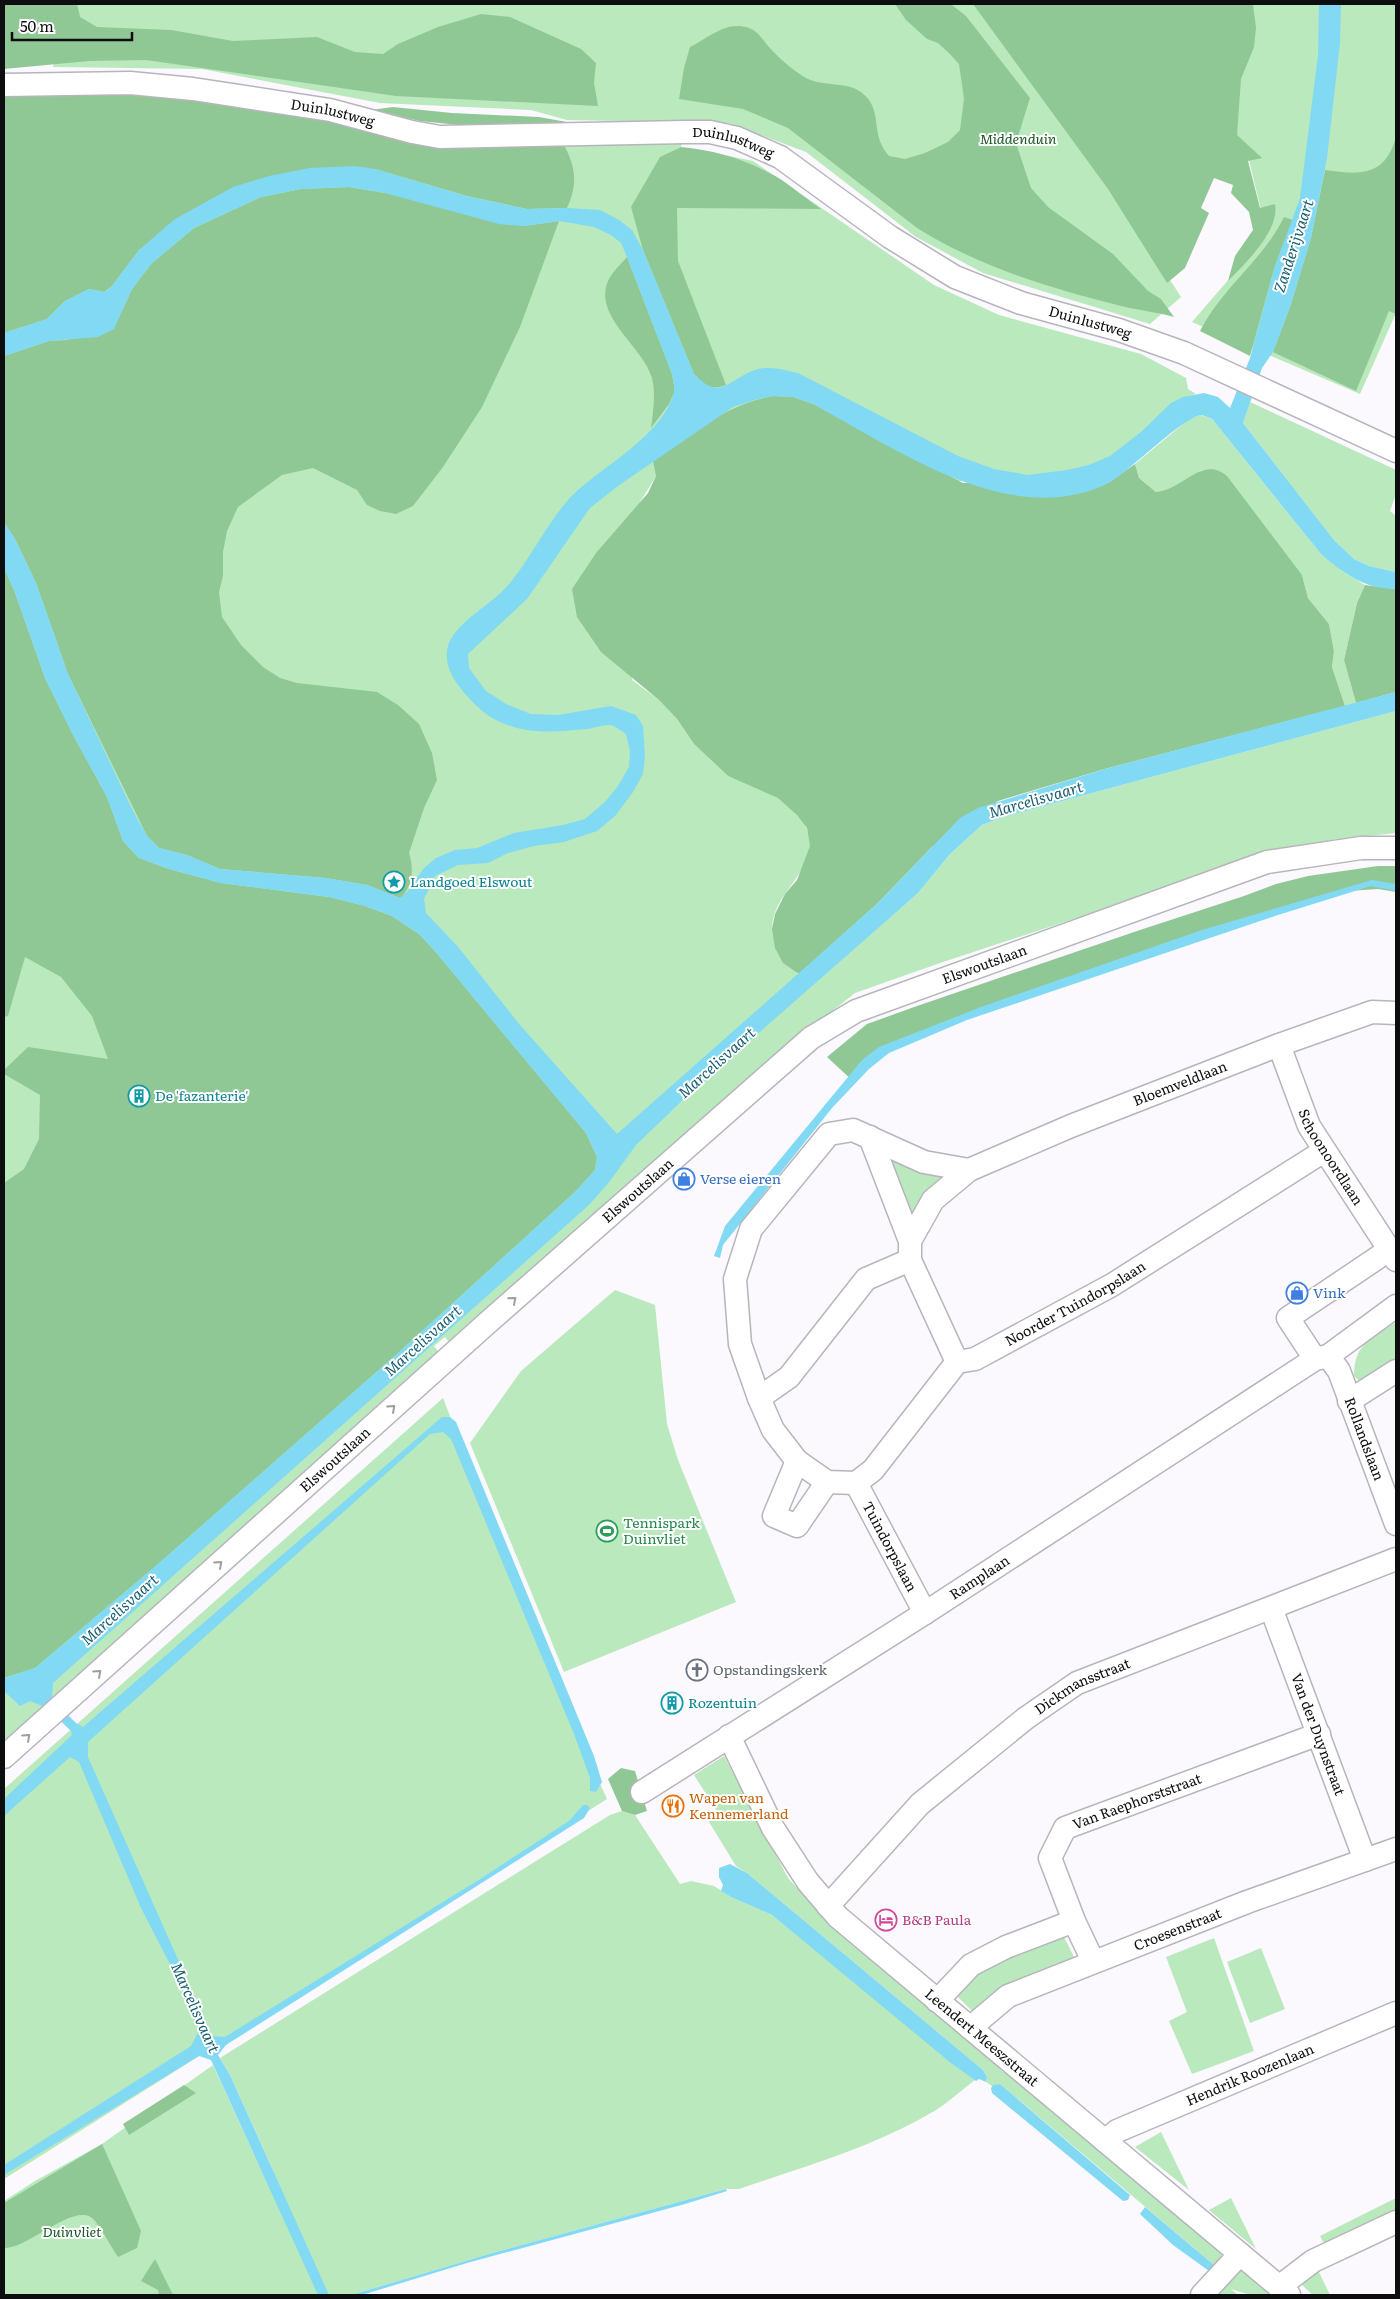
<svg xmlns="http://www.w3.org/2000/svg" width="1400" height="2299" font-family="Literata,serif">
	<rect width="100%" height="100%" fill="#fbf8fe"/>
	<g fill="#b9e9bc">
		<path d="M64,4H1396V313L1360,394L1192,322L1267,235L1249,160L1129,216L1181,297L1150,324L983,273L916,237L806,152L729,123L567,120L531,110L380,103L202,69L53,67Z"/>
		<path d="M4,102L562,141L682,139L681,147L675,150H701L753,161L934,285L999,315L1141,354L1186,378L1188,389L1196,394L1189,396L1110,472L1020,482L656,476L640,502L632,680L659,700L677,719L694,744L728,776L796,799C800,811 811,834 810,847C807,865 795,880 785,894C779,902 770,919 773,930C775,944 800,977 808,988L918,893L950,854L982,825L1003,817L1396,711V833L1331,840L1264,856L940,963L855,993L781,1052L452,1346L445,1337L434,1346L442,1356L4,1745Z"/>
		<path d="M1250,402L1396,470V494L1390,511L1396,516V572L1369,566L1354,559L1334,540L1243,423Z"/>
		<path d="M1201,415L1212,419L1321,554L1342,571L1365,585L1357,603L1344,660L1356,703L1345,706L1332,667L1334,651L1329,624L1308,598L1302,575L1202,470L1166,492H1156L1139,478L1135,464L1189,419Z"/>
		<path d="M893,1157L948,1176L925,1195L909,1219L886,1159Z"/>
		<path d="M615,1290L655,1305L667,1424L678,1460L736,1602L564,1672L470,1443L521,1371Z"/>
		<path d="M1396,1322V1362L1363,1384L1354,1376C1354,1343 1372,1338 1396,1322Z"/>
		<path d="M443,1398L547,1669L607,1799L4,2179V1789Z"/>
		<path d="M724,1756L788,1878L807,1899L996,2058L997,2066L1003,2072L1012,2071L1221,2249V2257L1214,2265L1000,2084L992,2086L986,2082L987,2077L983,2070L747,1873L736,1866L706,1817L717,1811L694,1775Z"/>
		<path d="M622,1811L635,1815L680,1884L691,1881L714,1886L731,1897L772,1915L975,2080C960,2091 946,2105 929,2114C870,2148 803,2167 739,2189H726L489,2254L351,2295H4V2201L35,2181L102,2144L213,2065L257,2161L324,2294L268,2159L230,2075L220,2058L610,1815Z"/>
		<path d="M1063,1935L1075,1959L974,2013L955,1994C987,1960 1020,1951 1063,1935Z"/>
		<path d="M1214,1938L1254,2051L1192,2074L1169,2021L1187,2012L1166,1957Z"/>
		<path d="M1261,1948L1285,2009L1250,2023L1227,1962Z"/>
		<path d="M1161,2132L1189,2190L1135,2147Z"/>
		<path d="M1231,2198L1256,2249L1209,2210Z"/>
		<path d="M1396,2198V2211L1325,2246L1320,2236Z"/>
		<path d="M1238,2268L1277,2295H1250L1231,2289L1238,2295H1209Z"/>
		<path d="M1317,2268L1330,2295H1313L1302,2285L1301,2277Z"/>
	</g>
	<g fill="#90c895">
		<path d="M4,4H77L80,17L97,27L171,30L233,41L317,37L355,52L383,54L398,44L438,27L481,14L510,17L581,49L596,63L594,83L598,106L396,96L146,60L89,61L4,69Z"/>
		<path d="M895,4L952,5L966,16L1030,98L1016,143L1031,188L1048,207L1113,254L1148,291L1161,299L1174,317C1157,312 1138,310 1121,306C1049,288 980,267 917,228L788,128L743,109L679,99L684,68L690,47C709,38 726,20 749,28C758,31 762,39 768,46C779,58 792,70 806,78C827,89 853,78 869,100C881,117 871,135 889,156L905,159L925,153L948,142L960,130L964,99L959,64L949,53L938,43L927,39L906,20Z"/>
		<path d="M973,4H1253L1256,28L1254,47L1241,79L1237,135L1262,158L1248,161L1260,208L1275,204C1280,230 1246,263 1228,281L1235,256L1253,230L1249,212L1231,193L1233,185L1214,178L1201,208L1209,213L1185,268L1167,283L1108,189Z"/>
		<path d="M128,89L562,141C575,165 579,182 567,208L527,209L467,196L375,169L310,168L139,250L112,286L104,292L89,289L65,301L47,319L4,333V93Z"/>
		<path d="M393,107L452,113L539,117L578,124L468,126L420,121L371,110Z"/>
		<path d="M1396,137V314L1389,311L1356,391L1273,352L1291,304L1311,238L1325,170C1360,175 1385,177 1396,137Z"/>
		<path d="M681,147C715,150 747,160 777,177C792,186 806,199 821,209L677,208L678,261L726,385C711,391 704,385 694,374L643,250L631,207L660,157Z"/>
		<path d="M349,187L385,193L524,226L559,221L520,327L482,407L443,467L413,506L396,514L380,511L367,505L357,490L313,468L282,475L238,507L227,531L223,552V576L219,592L222,617L241,645L263,667L280,678L297,683L377,692L398,705L419,724L432,753L437,780L424,808L409,853C414,867 413,888 400,898L367,885L326,878L220,869L187,855L159,848L147,836L68,674L36,583L16,541L4,522V356L49,341L67,340L122,311L132,289L151,264L194,228L261,197L301,189Z"/>
		<path d="M1284,217L1293,220L1275,266L1250,356L1200,331C1222,288 1263,260 1284,217Z"/>
		<path d="M627,257L672,374L675,391L669,404L651,428C653,412 656,394 652,378C643,346 593,317 608,281C612,272 621,264 627,257Z"/>
		<path d="M774,396L793,397L813,404L963,483H1108L1135,464L1139,478L1156,492C1184,490 1201,455 1227,476L1302,575L1308,598L1329,624L1334,651L1332,667L1345,706L1105,769L998,801L932,847L878,903L799,974L783,963L775,948L772,929L775,914L785,894L797,880L810,846L807,828L797,815L778,798L728,776L694,744L677,719L659,700L601,652L577,617L572,589L596,553L648,493L656,476L653,461C692,434 727,403 774,396Z"/>
		<path d="M4,568L14,590L45,678L72,733L107,797L123,841L139,858L169,869L221,883L329,897L365,906L392,916L419,934L434,950L586,1133L597,1157L595,1170L576,1191L397,1354L157,1565L35,1668L4,1678V1183L24,1169L39,1139L40,1095L4,1074V1070L28,1047L108,1059L92,1016L61,977L25,957L8,1016L4,1017Z"/>
		<path d="M1365,585L1396,589V692L1356,703L1344,660L1357,603Z"/>
		<path d="M1378,866H1396V892L1378,889L1349,891L970,1016L883,1054L853,1081L827,1057L867,1024L917,1006L1140,930L1244,896L1276,884L1308,876Z"/>
		<path d="M621,1768L635,1771L647,1811L635,1815L622,1811L608,1779Z"/>
		<path d="M184,2085L196,2093L129,2135L123,2124Z"/>
		<path d="M102,2144L141,2231L137,2248L118,2257C110,2245 103,2231 95,2221C77,2198 28,2250 4,2248V2203Z"/>
		<path d="M155,2259L173,2295H159L158,2290L141,2281Z"/>
	</g>
	<g fill="#82d9f4">
		<path d="M1319,4H1341L1340,43L1327,158L1311,238L1291,304L1273,352L1262,368L1243,423L1334,540L1354,559L1369,566L1396,572V589C1365,589 1344,574 1321,554L1212,419C1209,418 1205,416 1202,415C1185,415 1130,471 1110,482C1099,489 1080,494 1067,496C980,509 887,444 813,404L793,397L774,396L758,399L733,407L618,486L590,508L527,599L468,654L469,668L486,691L508,705L531,714L558,715L611,706L636,715L643,726L645,757L643,774L633,792L615,816L597,831L564,842L534,846L508,853L488,863L458,865L435,876L424,899L426,913L459,948L520,1025L617,1134L878,903L960,818L978,808L1105,769L1396,692V711L1003,817L982,825L950,854L918,893L688,1095L636,1145L610,1181L589,1205L53,1683L52,1699L76,1723L83,1727L442,1417H450L456,1422L594,1756L602,1782L596,1792L590,1791V1778L574,1734L451,1439L443,1432L430,1434L88,1742V1757L212,2036L225,2037L480,1879L569,1821L583,1805H587L590,1808L584,1818L226,2045L218,2055L230,2075L329,2295H318L211,2060L199,2056L4,2175V2165L191,2046L199,2031L176,1976L141,1908L79,1762L70,1757L4,1816V1799L72,1735L71,1731L47,1708L30,1701L20,1706L4,1691V1678L35,1668L157,1565L397,1354L576,1191L595,1170L597,1157L586,1133L434,950L419,934L392,916L365,906L329,897L221,883L169,869L139,858L123,841L107,797L72,733L45,678L14,590L4,568V522L16,541L36,583L68,674L133,811L147,836L159,848L187,855L220,869L326,878L367,885L400,898L407,892L424,868L436,858L455,850L477,848L514,833L563,825L585,819L605,802L618,786L629,767L630,751L626,734C621,731 614,725 609,725C602,725 594,728 587,729C554,732 524,735 494,719C480,711 465,695 456,682C424,632 483,616 510,583C532,556 546,525 569,499C599,467 662,438 674,392C675,387 673,379 672,374L625,252L621,243L611,235L594,227L559,221L524,226L499,224L385,193L349,187L301,189L261,197L194,228L151,264L132,289L114,329L98,337L49,341L4,356V333L47,319L65,301L89,289L105,292L112,286L139,250L175,219L233,187L269,176L310,168L355,166L375,169L466,196L527,209L567,208L600,210L619,220L632,230L643,250L694,374C721,402 727,380 755,370C768,365 785,370 798,373L958,456L994,469L1028,475L1067,470L1089,465L1110,456L1141,432L1171,403L1183,397L1204,393L1218,397L1230,408L1250,358L1275,266L1300,198L1318,55Z"/>
		<path d="M1372,880L1396,884V891L1371,886L1278,915L967,1020L889,1053L869,1069L832,1108L723,1245L720,1258L714,1256L725,1226L862,1060L879,1047L981,1007L1202,930Z"/>
		<path d="M730,1864L747,1873L983,2070L987,2077L986,2082L979,2079L976,2081L951,2063L772,1915L731,1897L721,1891L723,1885L719,1877V1868Z"/>
		<path d="M1000,2084L1130,2195L1128,2200L1123,2201L992,2093L991,2088L993,2085Z"/>
		<path d="M726,2189L727,2191L685,2204L467,2263L362,2295H351L489,2254Z"/>
		<path d="M1145,2207L1214,2265L1209,2271L1173,2245L1140,2214Z"/>
	</g>
	<g fill="none" stroke-linecap="round" stroke-linejoin="round">
		<g stroke="#b8b4bd" stroke-width="25">
			<g id="minor">
				<path id="s1" d="M4,85L130,83L193,89L330,110L412,132L440,137L685,132H710L737,138L780,157L890,237L955,277L1021,303L1119,330L1184,353L1396,451"/>
				<path id="s2" d="M1279,1045L1309,1126L1396,1260"/>
				<path d="M870,1137L910,1241V1260L957,1362"/>
				<path id="s3" d="M910,1241L933,1200L969,1170L1071,1126L1279,1045L1372,1012L1396,1013"/>
				<path id="s4" d="M1328,1356L1339,1371L1396,1524"/>
				<path d="M1315,1359L1288,1318L1389,1250"/>
				<path d="M759,1398L789,1377L866,1279L910,1260"/>
				<path d="M1349,1401L1396,1371"/>
				<path d="M797,1461L774,1516L797,1526L827,1482"/>
				<path d="M856,1483L827,1482L797,1461L773,1430L759,1398L740,1344L735,1279L751,1229L829,1134L853,1130L924,1162L969,1170"/>
				<path id="s5" d="M856,1483L873,1470L957,1362L975,1359L1112,1285L1324,1151"/>
				<path id="s6" d="M856,1483L925,1613"/>
				<path id="s7" d="M1271,1608L1365,1860"/>
				<path id="s8" d="M729,1736L773,1828L808,1882L838,1917L1289,2295"/>
				<path id="s9" d="M4,1757L485,1325L811,1038L856,1011L1267,862L1361,848H1396"/>
				<path id="s10" d="M642,1792L925,1613L1315,1359L1328,1356L1396,1306"/>
				<path id="s11" d="M828,1906L920,1804L1026,1718L1077,1683L1396,1559"/>
				<path id="s12" d="M1093,1961L1074,1921L1050,1858L1065,1828L1319,1734"/>
				<path d="M937,2001L971,1965L1006,1947L1074,1921"/>
				<path id="s13" d="M970,2028L1008,1996L1247,1902L1396,1849"/>
				<path id="s14" d="M1105,2141L1117,2131L1396,2013"/>
				<path d="M1279,2287L1313,2261L1396,2222"/>
				<path d="M1202,2295L1240,2254"/>
			</g>
		</g>
		<use href="#minor" stroke="#fff" stroke-width="22"/>
	</g>
	<defs><path id="oneway-chevron" d="M-2-3.5L2.5 0L-2 3.5" fill="none" stroke-width="1.6" stroke-linecap="round" stroke-linejoin="round" transform="scale(1.25)"/></defs>
	<g stroke="#9e9e9f">
		<use href="#oneway-chevron" transform="translate(513 1300) rotate(-41)"/>
		<use href="#oneway-chevron" transform="translate(392 1408) rotate(-42)"/>
		<use href="#oneway-chevron" transform="translate(219 1564) rotate(-42)"/>
		<use href="#oneway-chevron" transform="translate(98 1673) rotate(-42)"/>
		<use href="#oneway-chevron" transform="translate(27 1737) rotate(-42)"/>
	</g>
	<defs>
		<g id="sight-ring" transform="scale(1.125)"><circle r="9.5" fill="#fff" stroke="#0f9aa8" stroke-width="1.5"/><path d="M0-6L1.8-2.2L6-1.7L2.9 1.2L3.7 5.4L0 3.3L-3.7 5.4L-2.9 1.2L-6-1.7L-1.8-2.2Z" fill="#0f9aa8"/></g>
		<g id="building-ring" transform="scale(1.125)"><circle r="9.5" fill="#fff" stroke="#0f9aa8" stroke-width="1.5"/><path d="M-4-6H4V6H1V3H-1V6H-4ZM-2.5-4.3h1.7v1.8h-1.7ZM.8-4.3h1.7v1.8H.8ZM-2.5-1h1.7V.8h-1.7ZM.8-1h1.7V.8H.8Z" fill="#0f9aa8"/></g>
		<g id="shop-ring" transform="scale(1.125)"><circle r="9.5" fill="#fff" stroke="#3f7fe0" stroke-width="1.5"/><path d="M-5-2.5h2.3a2.7 3.5 0 0 1 5.4 0H5L5.5 6h-11ZM-1.5-2.5h3a1.5 2.3 0 0 0-3 0Z" fill="#3f7fe0"/></g>
		<g id="stadium-ring" transform="scale(1.125)"><circle r="9.5" fill="#fff" stroke="#2e9e5b" stroke-width="1.5"/><path d="M0-5a6.5 5 0 1 0 0 10a6.5 5 0 1 0 0-10ZM-3.5-1.8h7v3.6h-7Z" fill="#2e9e5b"/></g>
		<g id="church-ring" transform="scale(1.125)"><circle r="9.5" fill="#fff" stroke="#6b7280" stroke-width="1.5"/><path d="M-1.2-6h2.4v3.5h3.3v2.4h-3.3V6h-2.4V-.1h-3.3v-2.4h3.3Z" fill="#6b7280"/></g>
		<g id="restaurant-ring" transform="scale(1.125)"><circle r="9.5" fill="#fff" stroke="#e8710a" stroke-width="1.5"/><path d="M-5-6h1v4h1v-4h1v4h1v-4h1v5L-1.5 .5V6h-2V.5L-5-1ZM5-6V6H3V1.5H1.5Q1.5-4 5-6Z" fill="#e8710a"/></g>
		<g id="hotel-ring" transform="scale(1.125)"><circle r="9.5" fill="#fff" stroke="#d1479c" stroke-width="1.5"/><path d="M-6-4.5h1.5V1H6V5H4.5V3h-9V5H-6ZM-4 0a1.8 1.8 0 1 1 3.6 0ZM.5 0V-2.5h3Q6-2.5 6 0Z" fill="#d1479c"/></g>
	</defs>
	<g fill-rule="evenodd">
		<use href="#sight-ring" x="394" y="882"/>
		<use href="#building-ring" x="139" y="1096"/>
		<use href="#shop-ring" x="684" y="1179"/>
		<use href="#shop-ring" x="1297" y="1293"/>
		<use href="#stadium-ring" x="607" y="1531"/>
		<use href="#church-ring" x="697" y="1670"/>
		<use href="#building-ring" x="672" y="1703"/>
		<use href="#restaurant-ring" x="673" y="1806"/>
		<use href="#hotel-ring" x="886" y="1920"/>
	</g>
	<g text-anchor="middle" stroke-width="4" stroke-linejoin="round" paint-order="stroke">
		<g font-size="14" fill="#0d0c0f" stroke="#fff">
			<text dy="5" stroke="none"><textPath href="#s1" startOffset="331">Duinlustweg</textPath></text>
			<text dy="5" stroke="none"><textPath href="#s1" startOffset="736">Duinlustweg</textPath></text>
			<text dy="5" stroke="none"><textPath href="#s1" startOffset="1141">Duinlustweg</textPath></text>
			<text dy="5" stroke="none"><textPath href="#s9" startOffset="1270">Elswoutslaan</textPath></text>
			<text dy="5" stroke="none"><textPath href="#s3" startOffset="322">Bloemveldlaan</textPath></text>
			<text dy="5" stroke="none"><textPath href="#s2" startOffset="124">Schoonoordlaan</textPath></text>
			<text dy="5" stroke="none"><textPath href="#s9" startOffset="850">Elswoutslaan</textPath></text>
			<text dy="5" stroke="none"><textPath href="#s5" startOffset="291">Noorder Tuindorpslaan</textPath></text>
			<text dy="5" stroke="none"><textPath href="#s4" startOffset="91">Rollandslaan</textPath></text>
			<text dy="5" stroke="none"><textPath href="#s9" startOffset="445">Elswoutslaan</textPath></text>
			<text dy="5" stroke="none"><textPath href="#s6" startOffset="72">Tuindorpslaan</textPath></text>
			<text dy="5" stroke="none"><textPath href="#s10" startOffset="400">Ramplaan</textPath></text>
			<text dy="5" stroke="none"><textPath href="#s11" startOffset="339">Dickmansstraat</textPath></text>
			<text dy="5" stroke="none"><textPath href="#s7" startOffset="135">Van der Duynstraat</textPath></text>
			<text dy="5" stroke="none"><textPath href="#s12" startOffset="222">Van Raephorststraat</textPath></text>
			<text dy="5" stroke="none"><textPath href="#s13" startOffset="232">Croesenstraat</textPath></text>
			<text dy="5" stroke="none"><textPath href="#s8" startOffset="400">Leendert Meeszstraat</textPath></text>
			<text dy="5" stroke="none"><textPath href="#s14" startOffset="160">Hendrik Roozenlaan</textPath></text>
		</g>
		<g font-size="14" font-style="italic" fill="#1b5525" stroke="#fff">
			<text x="1018" y="144">Middenduin</text>
			<text x="72" y="2237">Duinvliet</text>
		</g>
		<g font-size="14" fill="#0d838f" stroke="#fff" text-anchor="start">
			<text x="410" y="887">Landgoed Elswout</text>
			<text x="155" y="1101">De 'fazanterie'</text>
			<text x="688" y="1708">Rozentuin</text>
		</g>
		<g font-size="14" fill="#366cbe" stroke="#fff" text-anchor="start">
			<text x="700" y="1184">Verse eieren</text>
			<text x="1313" y="1298">Vink</text>
		</g>
		<g font-size="14" fill="#27864d" stroke="#fff" text-anchor="start">
			<text x="623" y="1528">Tennispark<tspan x="623" dy="16">Duinvliet</tspan></text>
		</g>
		<g font-size="14" fill="#5b616d" stroke="#fff" text-anchor="start">
			<text x="713" y="1675">Opstandingskerk</text>
		</g>
		<g font-size="14" fill="#c56008" stroke="#fff" text-anchor="start">
			<text x="689" y="1803">Wapen van<tspan x="689" dy="16">Kennemerland</tspan></text>
		</g>
		<g font-size="14" fill="#b23c85" stroke="#fff" text-anchor="start">
			<text x="902" y="1925">B&amp;B Paula</text>
		</g>
		<g font-size="15" font-style="italic" fill="#175e71" stroke="#fff">
			<text transform="translate(1294 246) rotate(-72)" y="5">Zanderijvaart</text>
			<text transform="translate(1036 800) rotate(-16)" y="5">Marcelisvaart</text>
			<text transform="translate(717 1063) rotate(-42)" y="5">Marcelisvaart</text>
			<text transform="translate(423 1341) rotate(-42)" y="5">Marcelisvaart</text>
			<text transform="translate(120 1610) rotate(-42)" y="5">Marcelisvaart</text>
			<text transform="translate(195 2008) rotate(66)" y="5">Marcelisvaart</text>
		</g>
	</g>
	<rect width="1400" height="2299" fill="none" stroke="#0d0c0f" stroke-width="10"/>
	<path d="M12 32v8h120v-8" fill="none" stroke="#0d0c0f" stroke-width="2.5"/>
	<text x="20" y="32" font-size="15" fill="#0d0c0f" stroke="#ffffff" stroke-width="4" paint-order="stroke">50 m</text>
</svg>
